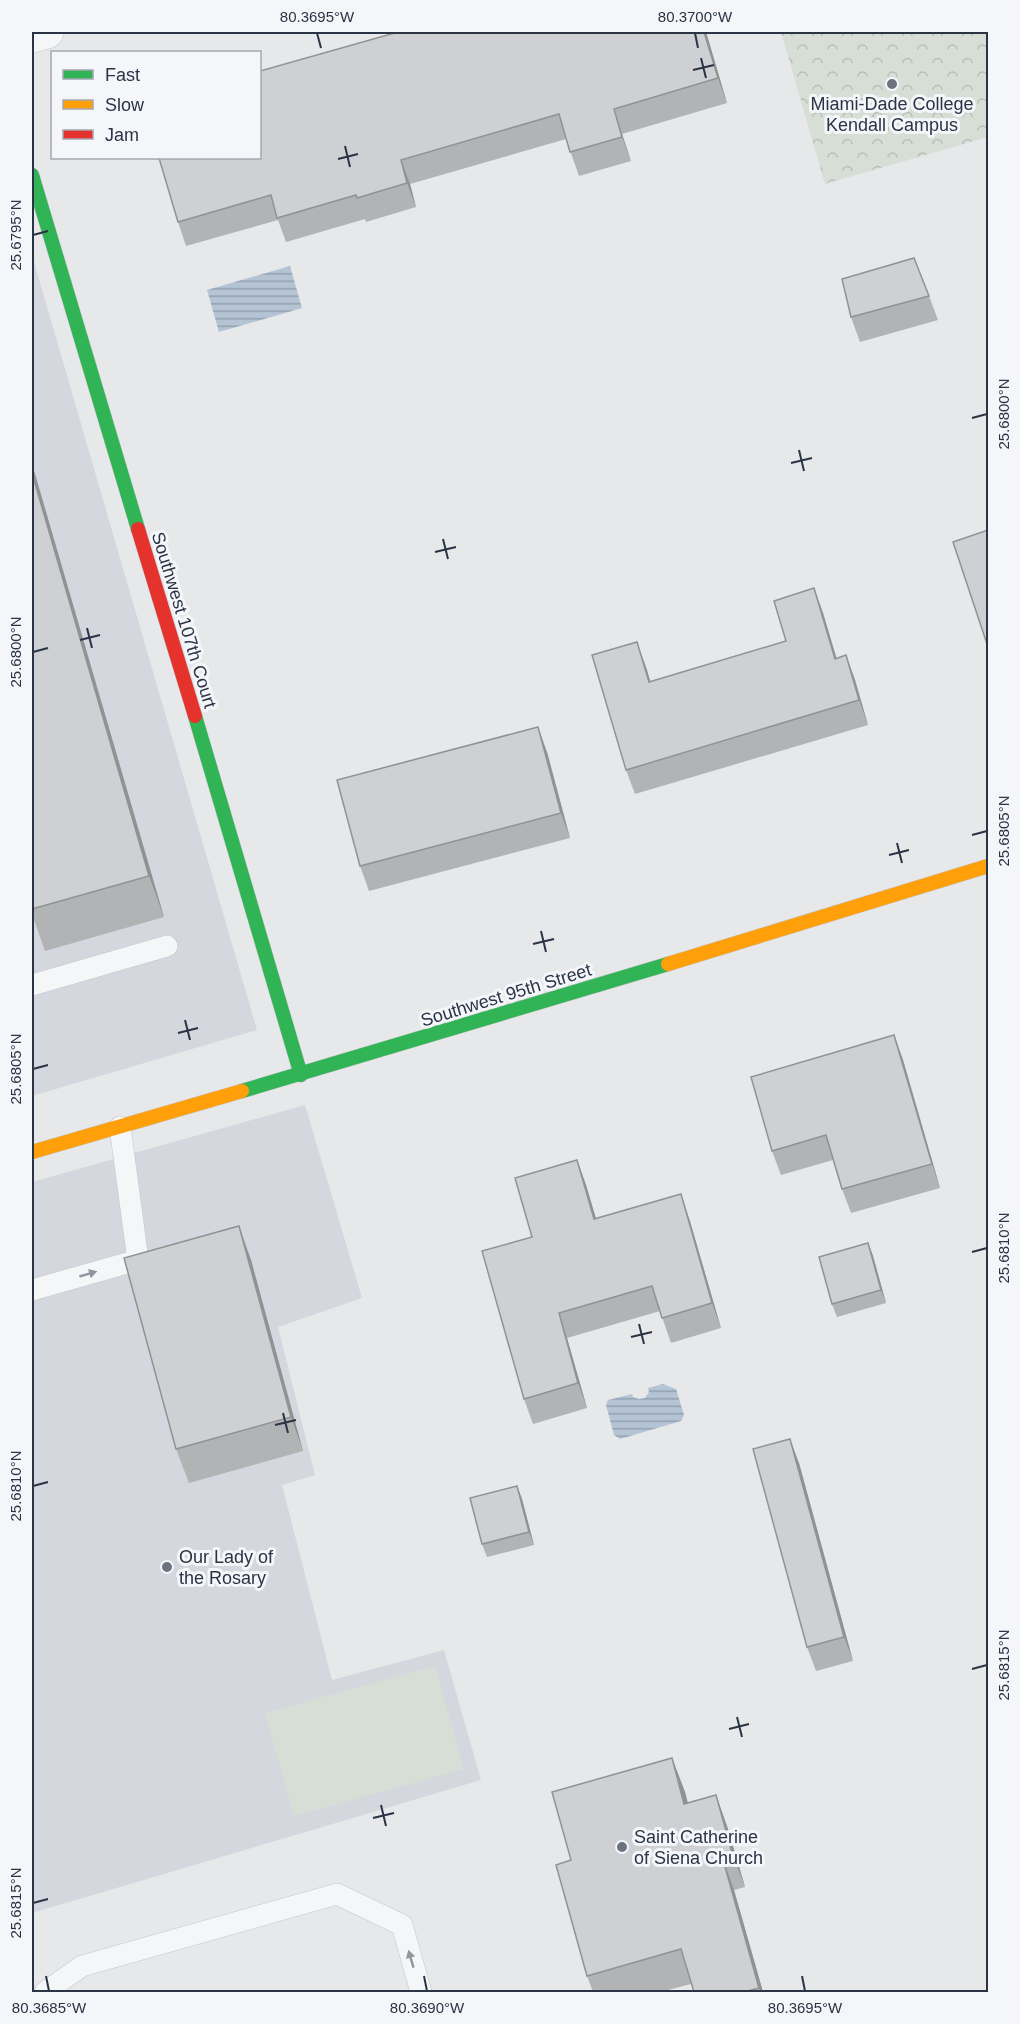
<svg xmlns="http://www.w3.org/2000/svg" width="1020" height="2024" font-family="Helvetica,sans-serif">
	<defs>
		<pattern id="forest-crowns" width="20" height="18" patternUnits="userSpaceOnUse" patternTransform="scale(1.5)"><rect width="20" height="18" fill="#d6ded6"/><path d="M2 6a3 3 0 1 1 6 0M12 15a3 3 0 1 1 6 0" fill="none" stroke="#b8bfb9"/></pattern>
		<pattern id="water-rules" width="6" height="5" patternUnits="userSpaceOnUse" patternTransform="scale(1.5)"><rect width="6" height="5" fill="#b4c4d5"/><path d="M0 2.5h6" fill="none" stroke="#93a0af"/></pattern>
	</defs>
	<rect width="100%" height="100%" fill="#e6e8ea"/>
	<g fill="#d4d7dd">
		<path d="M32,255L257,1030L32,1096Z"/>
		<path d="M305,1105L362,1298L278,1327L315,1475L282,1485L332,1680L444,1650L481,1780L32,1913V1182Z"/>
	</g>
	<path fill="#d6ded6" d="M435,1666L464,1769L294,1816L265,1713Z"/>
	<path fill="url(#forest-crowns)" d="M781,32H988V137L825,184Z"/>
	<g fill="url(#water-rules)">
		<path d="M290,266L302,308L219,332L207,290Z"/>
		<path d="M663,1384L676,1389L684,1415L681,1421L620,1439L614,1435L606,1405L608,1400L632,1394L633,1397L639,1399L645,1398L649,1392L648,1388Z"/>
	</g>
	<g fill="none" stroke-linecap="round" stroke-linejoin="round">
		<g stroke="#c4c6c8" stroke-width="22">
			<g id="lane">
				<path d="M32,985L167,946"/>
				<path d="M32,1290L138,1260L120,1127"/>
				<path d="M45,1992L82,1966L337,1894L402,1925L421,1992"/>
			</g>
		</g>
		<g stroke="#c4c6c8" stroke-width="34">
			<path id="street" d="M32,36L47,32"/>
		</g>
		<g stroke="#c4c6c8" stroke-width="15">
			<g id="fast">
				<path d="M32,175L138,529"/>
				<path d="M195,716L301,1075"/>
				<path d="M242,1091L668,964"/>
			</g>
		</g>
		<g stroke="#c4c6c8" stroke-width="15">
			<g id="slow">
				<path d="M668,964L988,866"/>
				<path d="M32,1152L242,1091"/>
			</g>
		</g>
		<g stroke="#c4c6c8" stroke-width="15">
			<path id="jam" d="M138,529L195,716"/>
		</g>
		<use href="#lane" stroke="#f5f6f7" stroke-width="21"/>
		<use href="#street" stroke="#f5f6f7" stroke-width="33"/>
		<use href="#fast" stroke="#30b455" stroke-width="14"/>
		<use href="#slow" stroke="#ff9f0a" stroke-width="14"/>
		<use href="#jam" stroke="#e5322d" stroke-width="14"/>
	</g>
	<g fill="#b1b3b5">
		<path d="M706,32L727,103L622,134L631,161L579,176L566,139L410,184L416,207L366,222L365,219L286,242L278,220L186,246L178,222Z"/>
		<path d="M929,296L938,320L860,342L851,317Z"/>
		<path d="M32,465L164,917L45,951L32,914Z"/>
		<path d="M814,588L823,613L836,658L846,655L855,680L868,725L635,794L626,770L646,667L650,682L786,641Z"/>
		<path d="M547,752L570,838L369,891L360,866Z"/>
		<path d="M894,1035L903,1060L940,1188L851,1213L842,1189L833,1160L781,1175L772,1151Z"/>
		<path d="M577,1160L586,1185L596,1218H689L721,1328L671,1343L660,1311L567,1338L587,1408L533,1424L524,1399L532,1237Z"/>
		<path d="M868,1243L873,1256L886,1303L837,1317L832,1304Z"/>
		<path d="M251,1260L303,1451L189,1483L176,1449Z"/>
		<path d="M799,1463L853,1661L816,1671L807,1647Z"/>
		<path d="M517,1486L522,1499L534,1545L487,1557L482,1544Z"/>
		<path d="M672,1758L685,1792L687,1803L716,1795L728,1829L745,1887L734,1890L763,1992H694L691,1984L660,1992H593L587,1976L571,1860Z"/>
	</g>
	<g fill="#909294">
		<path d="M704,32H706L727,103L718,78Z"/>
		<path d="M614,109L622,134L631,161L622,137Z"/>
		<path d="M401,160L410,184L416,207L407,183Z"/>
		<path d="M32,465L35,474L164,917L149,876L32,473Z"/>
		<path d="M814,588L823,613L844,683L835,659Z"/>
		<path d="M637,642L646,667L658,706L649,682Z"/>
		<path d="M846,655L855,680L868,725L859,700Z"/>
		<path d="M538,727L547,752L570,838L561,813Z"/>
		<path d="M894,1035L903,1060L940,1188L932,1164Z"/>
		<path d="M577,1160L586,1185L603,1243L594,1219Z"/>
		<path d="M681,1194L689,1218L721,1328L712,1303Z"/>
		<path d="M239,1226L251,1260L303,1451L291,1417Z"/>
		<path d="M868,1243L873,1256L886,1303L881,1290Z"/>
		<path d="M559,1313L567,1338L587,1408L578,1383Z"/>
		<path d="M790,1439L799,1463L853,1661L844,1637Z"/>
		<path d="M517,1486L522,1499L534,1545L529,1532Z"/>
		<path d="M672,1758L685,1792L697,1837L684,1804Z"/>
		<path d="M716,1795L728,1829L745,1887L732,1853Z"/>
		<path d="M722,1856L734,1890L763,1992H761L759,1988Z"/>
	</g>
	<g fill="#ced0d3" stroke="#909294" stroke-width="1.5">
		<path d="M398,32H704L718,78L614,109L622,137L570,152L559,114L401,160L407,183L357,198L356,195L277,218L271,195L178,222L159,158H260V71Z"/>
		<path d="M914,258L929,296L851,317L842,279Z"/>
		<path d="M32,473L149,876L32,909Z"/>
		<path d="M988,530V647L953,542Z"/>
		<path d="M814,588L835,659L846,655L859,700L626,770L592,655L637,642L649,682L786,641L774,601Z"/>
		<path d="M538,727L561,813L360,866L337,780Z"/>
		<path d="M894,1035L932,1164L842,1189L826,1135L772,1151L751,1077Z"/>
		<path d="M577,1160L594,1219L681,1194L712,1303L662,1318L652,1286L559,1313L578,1383L524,1399L482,1251L532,1237L515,1178Z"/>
		<path d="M239,1226L291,1417L176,1449L124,1258Z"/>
		<path d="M868,1243L881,1290L832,1304L819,1257Z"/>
		<path d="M790,1439L844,1637L807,1647L753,1449Z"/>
		<path d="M517,1486L529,1532L482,1544L470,1498Z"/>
		<path d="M672,1758L684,1804L716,1795L732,1853L722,1856L759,1988L744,1992H694L681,1949L587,1976L556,1865L571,1860L552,1792Z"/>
	</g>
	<defs><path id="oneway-solid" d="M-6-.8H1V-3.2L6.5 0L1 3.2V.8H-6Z" transform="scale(1.5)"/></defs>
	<g fill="#90959e">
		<use href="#oneway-solid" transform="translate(88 1274) rotate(-16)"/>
		<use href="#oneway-solid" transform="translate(411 1959) rotate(-106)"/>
	</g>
	<path fill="none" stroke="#2b3445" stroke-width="2" d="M317,33L321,48M695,33L698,48M701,58L706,78M693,70L714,65M345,146L350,167M338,159L358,154M33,235L48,231M972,418L987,414M799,450L804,471M791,463L812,458M443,539L448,559M435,552L456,547M87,628L92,648M80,640L100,635M33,652L48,648M972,835L987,831M897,843L902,863M889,855L909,850M541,931L546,952M533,944L554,939M185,1020L190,1040M178,1033L198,1028M33,1069L48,1065M972,1252L987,1248M639,1324L644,1344M631,1337L652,1332M283,1413L288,1433M275,1425L296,1420M33,1486L48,1482M972,1669L987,1665M737,1717L742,1737M729,1729L749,1724M381,1805L386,1826M373,1818L394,1813M33,1903L48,1899M46,1976L49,1991M424,1976L427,1991M802,1976L805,1991"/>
	<g fill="#6c737f" stroke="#f4f6f9" stroke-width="2">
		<circle cx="892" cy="84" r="6"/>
		<circle cx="167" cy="1567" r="6"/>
		<circle cx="622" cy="1847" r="6"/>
	</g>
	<g text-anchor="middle" stroke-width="6" stroke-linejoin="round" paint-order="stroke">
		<g font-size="18" fill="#2b3445" stroke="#f4f6f9" text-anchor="start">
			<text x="892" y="110" text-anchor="middle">Miami-Dade College<tspan x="892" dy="21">Kendall Campus</tspan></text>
			<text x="179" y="1563">Our Lady of<tspan x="179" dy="21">the Rosary</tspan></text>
			<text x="634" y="1843">Saint Catherine<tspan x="634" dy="21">of Siena Church</tspan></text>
		</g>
		<g font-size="18" fill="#2b3445" stroke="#f4f6f9">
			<text transform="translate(184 620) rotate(73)" y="6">Southwest 107th Court</text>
			<text transform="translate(506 995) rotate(-17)" y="6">Southwest 95th Street</text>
		</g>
	</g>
	<rect width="1020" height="2024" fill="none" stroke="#f4f6f9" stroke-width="66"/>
	<rect x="51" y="51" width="210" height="108" fill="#f4f6f9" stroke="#a4a8b1" stroke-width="1.5"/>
	<rect x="63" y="70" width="30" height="9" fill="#30b455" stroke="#a4a8b1" stroke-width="1.5"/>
	<text x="105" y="81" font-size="18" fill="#2b3445">Fast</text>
	<rect x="63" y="100" width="30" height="9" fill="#ff9f0a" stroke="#a4a8b1" stroke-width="1.5"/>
	<text x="105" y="111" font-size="18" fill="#2b3445">Slow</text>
	<rect x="63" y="130" width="30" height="9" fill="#e5322d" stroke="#a4a8b1" stroke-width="1.5"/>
	<text x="105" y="141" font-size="18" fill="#2b3445">Jam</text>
	<rect x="33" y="33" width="954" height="1958" fill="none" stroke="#2b3445" stroke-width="2"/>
	<g font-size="15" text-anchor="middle" fill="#2b3445">
		<text x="317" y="22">80.3695°W</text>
		<text x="695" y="22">80.3700°W</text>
		<text transform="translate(16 235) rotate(-90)" y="5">25.6795°N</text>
		<text transform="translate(1004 414) rotate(-90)" y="5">25.6800°N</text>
		<text transform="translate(16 652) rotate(-90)" y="5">25.6800°N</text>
		<text transform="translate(1004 831) rotate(-90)" y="5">25.6805°N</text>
		<text transform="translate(16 1069) rotate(-90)" y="5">25.6805°N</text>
		<text transform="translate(1004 1248) rotate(-90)" y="5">25.6810°N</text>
		<text transform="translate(16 1486) rotate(-90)" y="5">25.6810°N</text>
		<text transform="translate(1004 1665) rotate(-90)" y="5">25.6815°N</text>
		<text transform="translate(16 1903) rotate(-90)" y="5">25.6815°N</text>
		<text x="49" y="2013">80.3685°W</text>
		<text x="427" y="2013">80.3690°W</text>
		<text x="805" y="2013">80.3695°W</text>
	</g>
</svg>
